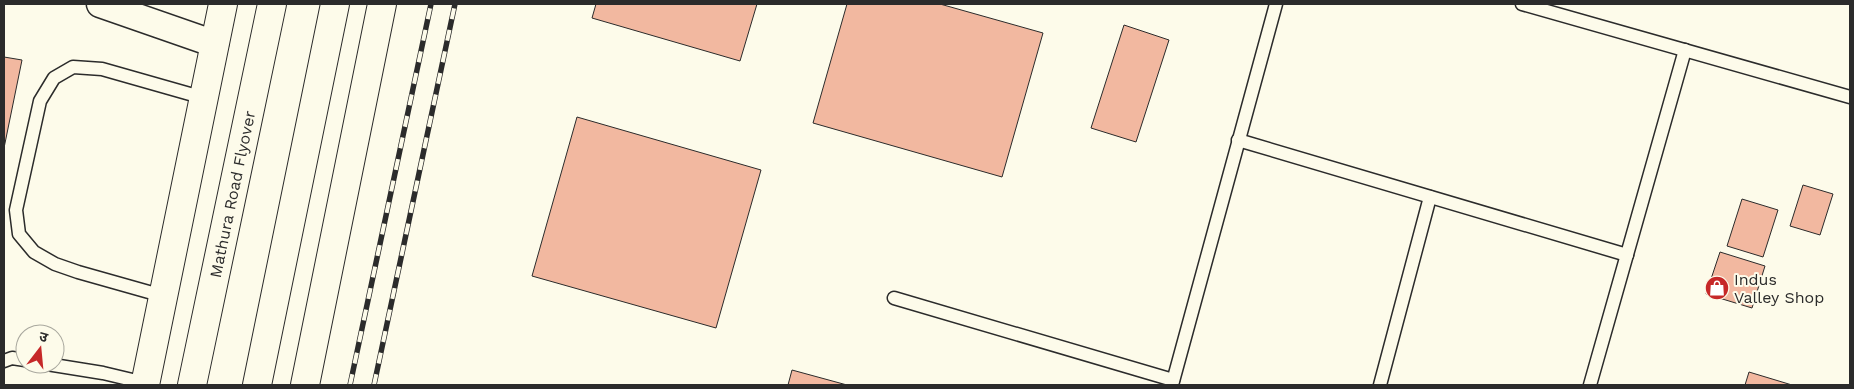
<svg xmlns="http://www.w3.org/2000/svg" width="1854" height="389" font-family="'Work Sans','Noto Sans Devanagari',sans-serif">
	<rect width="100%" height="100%" fill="#fdfbea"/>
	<g fill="#f2b8a0" stroke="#2b2b2b">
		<path d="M596,4H757L740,61L592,18Z"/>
		<path d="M847,4H940L1043,33L1002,177L813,123Z"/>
		<path d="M1124,25L1169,40L1136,142L1091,128Z"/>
		<path d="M4,57L22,60L4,148Z"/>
		<path d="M577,117L761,170L716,328L532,276Z"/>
		<path d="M1803,185L1833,194L1820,235L1790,226Z"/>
		<path d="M1742,199L1778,210L1763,257L1727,246Z"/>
		<path d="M1720,252L1765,266L1752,308L1706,294Z"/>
		<path d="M792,370L847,385H788Z"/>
		<path d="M1749,372L1792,385H1745Z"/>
	</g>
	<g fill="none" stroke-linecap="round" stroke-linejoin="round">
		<g stroke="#2b2b2b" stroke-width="15">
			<g id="service">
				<path d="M1522,4L1850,97"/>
				<path d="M1238,140L1627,255"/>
				<path d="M163,296L78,272L55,264L34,252L19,234L16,210L40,101L54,78L73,67L102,69L204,98"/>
				<path d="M894,298L1173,380"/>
				<path d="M4,361L12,358L25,360"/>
				<path d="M47,364L103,373L145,383"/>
				<path d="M1172,385L1276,4"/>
				<path d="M1380,385L1430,197"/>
				<path d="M1590,385L1685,50"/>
			</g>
		</g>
		<g stroke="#2b2b2b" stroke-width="29">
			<path id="minor" d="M100,4L215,44"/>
		</g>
		<g stroke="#2b2b2b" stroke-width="30">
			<g id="secondary">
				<path d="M145,385L223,4"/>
				<path d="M305,385L382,4"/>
			</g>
		</g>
		<g stroke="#2b2b2b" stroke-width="30">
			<g id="trunk">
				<path id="s1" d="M192,385L272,4"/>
				<path d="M257,385L335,4"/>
			</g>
		</g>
		<use href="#service" stroke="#fdfbea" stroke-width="12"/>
		<use href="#minor" stroke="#fdfbea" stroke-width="26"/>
		<use href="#secondary" stroke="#fdfbea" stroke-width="28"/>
		<use href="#trunk" stroke="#fdfbea" stroke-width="28"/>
		<g stroke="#2b2b2b" stroke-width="5.5">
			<g id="rail">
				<path d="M350,385L431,4"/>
				<path d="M374,385L455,4"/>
			</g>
		</g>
		<use href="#rail" stroke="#fdfbea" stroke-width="4" stroke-dasharray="11" stroke-linecap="butt"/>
	</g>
	<defs>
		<g id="shop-disc" transform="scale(1.25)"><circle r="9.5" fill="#c62828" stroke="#fdfbea"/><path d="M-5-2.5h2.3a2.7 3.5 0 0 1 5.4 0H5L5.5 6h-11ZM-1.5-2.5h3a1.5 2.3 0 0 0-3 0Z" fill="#fff"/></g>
	</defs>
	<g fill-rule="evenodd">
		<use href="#shop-disc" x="1717" y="288"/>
	</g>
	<g text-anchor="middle" stroke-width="4" stroke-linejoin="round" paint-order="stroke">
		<g font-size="16" fill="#2b2b2b" stroke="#fdfbea">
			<text dy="6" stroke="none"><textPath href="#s1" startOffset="195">Mathura Road Flyover</textPath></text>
		</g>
		<g font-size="16" fill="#2b2b2b" stroke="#fdfbea" text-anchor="start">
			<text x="1734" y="285">Indus<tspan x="1734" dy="18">Valley Shop</tspan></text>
		</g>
	</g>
	<rect width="1854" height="389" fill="none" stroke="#2b2b2b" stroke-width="10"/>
	<g transform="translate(40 349) rotate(16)"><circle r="24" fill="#fdfbea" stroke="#a9a89e"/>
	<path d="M0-4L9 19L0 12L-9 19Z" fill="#c62828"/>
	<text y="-8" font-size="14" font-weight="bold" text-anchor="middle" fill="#2b2b2b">उ</text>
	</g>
</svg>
